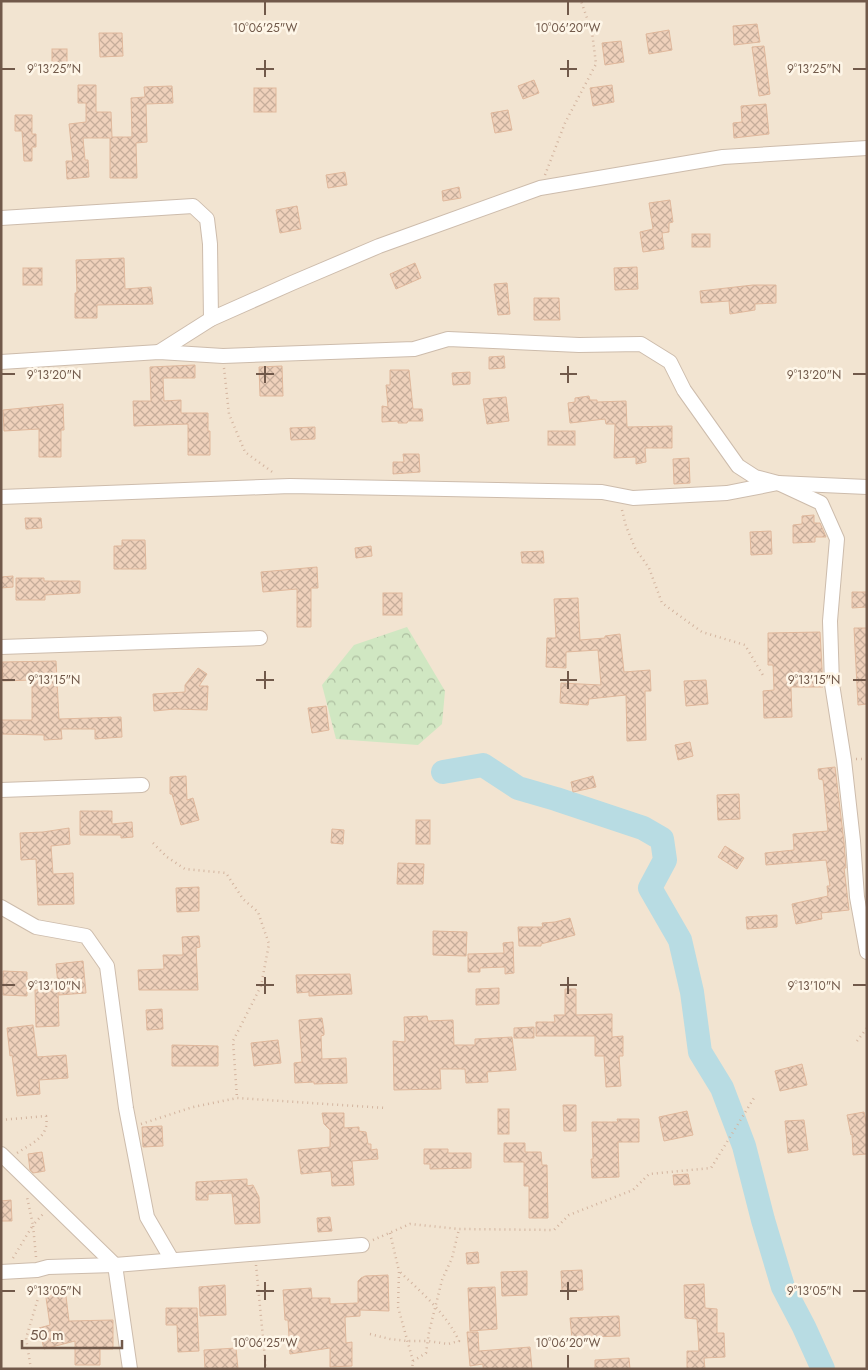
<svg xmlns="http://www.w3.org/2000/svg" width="868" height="1370" font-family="Jost,sans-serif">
	<defs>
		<pattern id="forest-crowns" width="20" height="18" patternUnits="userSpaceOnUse" patternTransform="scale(1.25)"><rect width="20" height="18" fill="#d0e7c2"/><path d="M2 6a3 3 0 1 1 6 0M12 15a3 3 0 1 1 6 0" fill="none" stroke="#adbea0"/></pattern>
		<pattern id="building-cross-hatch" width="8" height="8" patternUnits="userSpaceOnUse" patternTransform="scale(1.25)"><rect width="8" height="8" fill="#efd1bb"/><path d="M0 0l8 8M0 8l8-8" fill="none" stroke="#c6ad9a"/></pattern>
	</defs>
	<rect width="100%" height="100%" fill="#fbf2e2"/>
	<rect fill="#f2e4d1" x="1" y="1" width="866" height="1368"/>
	<path fill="url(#forest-crowns)" d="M407,627L445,691L442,724L418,745L336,739L322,685L354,645Z"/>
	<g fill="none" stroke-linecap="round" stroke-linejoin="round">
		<path stroke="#b8dce3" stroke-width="24" d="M443,772L483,765L518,788L556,799L643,828L662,839L665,860L650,888L680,940L692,992L700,1052L722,1088L744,1146L763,1220L783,1287L804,1327L823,1369"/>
	</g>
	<g fill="url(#building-cross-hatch)" stroke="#e0b89c">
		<path d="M757,24L760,42L734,45L733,26Z"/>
		<path d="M669,30L672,50L649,54L646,34Z"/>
		<path d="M99,33H122L123,56L100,57Z"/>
		<path d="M621,41L624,62L605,65L602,43Z"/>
		<path d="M764,46L770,94L759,96L752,47Z"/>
		<rect x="52" y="49" width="15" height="14"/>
		<path d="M534,80L539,93L523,99L518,86Z"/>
		<path d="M78,85H96V112H111L112,137H132L131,98L145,97L144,87L172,86L173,103L146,104L147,142L136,143L137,178H110V138H83L85,160H88L89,177L67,179L66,161H73L69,124L86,122V103H78Z"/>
		<path d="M612,85L614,102L593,106L590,88Z"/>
		<rect x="254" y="88" width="22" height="24"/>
		<path d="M766,104L769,134L734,138L733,123L742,122L741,106Z"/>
		<path d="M508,110L512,130L495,133L491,113Z"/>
		<path d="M15,115H32V134H36V147H32V161H24L22,131H15Z"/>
		<path d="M345,172L347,185L328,188L326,175Z"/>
		<path d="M459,187L461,198L443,201L442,191Z"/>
		<path d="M670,200L673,222L669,223V232L662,233L664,249L643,252L640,232L653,229L649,203Z"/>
		<path d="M297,206L301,229L280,233L276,210Z"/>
		<rect x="692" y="234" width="18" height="13"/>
		<path d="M124,258L125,289L151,287L153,304L97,305V318H75V293H77L76,260Z"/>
		<path d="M415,263L421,278L396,289L390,274Z"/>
		<path d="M637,267L638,289L615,290L614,268Z"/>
		<rect x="23" y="268" width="19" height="17"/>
		<path d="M507,283L510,314L498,315L494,284Z"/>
		<path d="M753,285H776V303L755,304V310L730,314L729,301L701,303L700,291Z"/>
		<path d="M534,298H559L560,320H534Z"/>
		<path d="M504,356L505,368L489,369V357Z"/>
		<path d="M195,365V378H163L164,401L181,400V413H208V431H210V455H188V424L134,426L133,401H151L150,367Z"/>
		<path d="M282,366L283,396H260L259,367Z"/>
		<path d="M390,370H409L413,409H422L423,421H408L407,423H398V421L382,422V406L388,407L386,385H390Z"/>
		<path d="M470,372V384L453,385L452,373Z"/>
		<path d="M589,396L590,400H597V402L626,401L627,427L672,426V448H645L646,462L636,464V457L614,458L615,424H606L605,419L570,423L568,403L575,402V398Z"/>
		<path d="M506,397L509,421L487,424L483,399Z"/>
		<path d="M63,404L64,430H61V457H39V429L4,431L3,410Z"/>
		<path d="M315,427V439L291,440L290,428Z"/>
		<rect x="548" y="431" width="27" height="14"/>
		<path d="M403,454H419L420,472L393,474V462H404Z"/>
		<path d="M689,458L690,483L674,484L673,459Z"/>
		<path d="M814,515V523H820L826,537H815V542L793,543V525L802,524V516Z"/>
		<path d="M25,518H41L42,528L26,529Z"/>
		<path d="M771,531L772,554L751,555L750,532Z"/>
		<path d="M122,540H145L146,569H114V546H122Z"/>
		<path d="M371,546L372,556L356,558L355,548Z"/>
		<path d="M543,551L544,563H522L521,552Z"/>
		<path d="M317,567L318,588H311V627H297V589L263,592L261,572Z"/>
		<path d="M13,576V587L1,588V577Z"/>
		<path d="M16,578H44V581H80V593L45,595V600H16Z"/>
		<path d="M852,592H867V607L852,608Z"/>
		<rect x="383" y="593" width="19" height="22"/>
		<path d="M578,598L580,640L605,638V636L620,634L624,672L650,670L651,691H645L646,740L627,741L626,695L589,699L588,705L560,703L561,683L601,685L598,650L566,652V668L546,667L547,638H556L554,599Z"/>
		<path d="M854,628H867V704L858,705Z"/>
		<path d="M820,632L823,687H791L792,717L764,718L763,691L774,690L773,665H768V633Z"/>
		<path d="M56,661L59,719L121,717L122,737L95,739V729H61L62,739L44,740V735L1,734V720H32V680L3,681L2,662Z"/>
		<path d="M198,668L207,674L199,686H208L207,710L175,709L154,711L153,694L185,692V685Z"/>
		<path d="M706,680L708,704L686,706L684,681Z"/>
		<path d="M326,706L329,730L312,733L308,708Z"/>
		<path d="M690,742L693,756L678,760L675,745Z"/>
		<path d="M835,767L844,842L846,868H844L849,910L821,913L822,919L796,924L792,904L828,896L827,886H830L826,860L766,865L765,853L794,850L793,834L828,831L823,780L819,779L818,769Z"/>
		<path d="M186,776L187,800L193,798L199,820L181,825L172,794H170V777Z"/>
		<path d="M593,776L596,787L573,792L571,782Z"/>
		<path d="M739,794L740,819L718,820L717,795Z"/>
		<path d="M80,811H112V824L132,822L133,837L121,838V835H80Z"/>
		<rect x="416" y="820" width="14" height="24"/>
		<path d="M69,828L70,844L51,846L53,874L73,873L74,904L38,905L36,859L21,860L20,833L43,832Z"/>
		<path d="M332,829L344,830L343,844L331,843Z"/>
		<path d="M725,846L744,858L737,869L718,857Z"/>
		<path d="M398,863L424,864L423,884H397Z"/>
		<path d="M199,887V911L177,912L176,888Z"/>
		<path d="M777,915V927L747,929L746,917Z"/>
		<path d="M570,918L575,935L541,944V946H519L518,927H543L542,923L555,922Z"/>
		<path d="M433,931L467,932L466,956L433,955Z"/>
		<path d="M199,936L200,947L196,948L198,990H139L138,970L164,969L163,955H183L182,937Z"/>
		<path d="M513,942L514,973L505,974V967L480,968V972H468V954L504,953L503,943Z"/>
		<path d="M83,961L86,993L59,995L56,964Z"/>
		<path d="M3,971L27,972V996L3,995Z"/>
		<path d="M350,974L352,994L309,996V992L297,993L296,975Z"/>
		<path d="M499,988V1004L476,1005V989Z"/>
		<path d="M58,989L59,1026L36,1027L35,990Z"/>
		<path d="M565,989H576V1015L612,1014V1037L623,1036V1056H619L621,1086L606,1087L604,1056H595V1036H536V1022H555L554,1015H565Z"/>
		<path d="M162,1009L163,1029L147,1030L146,1010Z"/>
		<path d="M427,1016L428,1021L453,1020L454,1045H475V1039L512,1037L516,1070L487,1072L488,1082L466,1083L465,1069H440L441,1089L394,1090L393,1041L405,1042L404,1017Z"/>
		<path d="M322,1018L324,1031V1035L321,1036L322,1059L346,1058L347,1083L314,1084V1082L295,1083L294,1063L302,1062L299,1020Z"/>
		<path d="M33,1025L37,1057L66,1055L68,1078L39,1080L40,1094L17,1096L12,1055L10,1056L7,1028Z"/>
		<path d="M534,1027V1038H514V1028Z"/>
		<path d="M278,1040L281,1063L254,1066L251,1043Z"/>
		<path d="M172,1045L218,1046V1066H172Z"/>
		<path d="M802,1064L807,1085L780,1091L775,1071Z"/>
		<path d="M563,1105H576V1131H564Z"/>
		<rect x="498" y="1109" width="11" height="25"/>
		<path d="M687,1111L693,1135L664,1141L659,1117Z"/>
		<path d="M864,1112L867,1126V1154L853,1155L852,1134L851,1135L847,1115Z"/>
		<path d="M322,1113H344V1128L359,1127V1131L366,1132L368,1144H371V1150L377,1149L378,1159L352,1161L354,1185L332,1186L331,1171L301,1174L298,1150L330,1147V1130L324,1124Z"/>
		<path d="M617,1119H639V1142H618L619,1177L592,1178L591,1159H593L592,1122H618Z"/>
		<path d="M804,1120L808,1150L788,1153L785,1121Z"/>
		<path d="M162,1126L163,1146L143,1147L142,1127Z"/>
		<path d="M504,1143H525V1152H541L542,1165H547L548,1218H529V1186H524V1162H504Z"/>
		<path d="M424,1149H448V1153H471V1168L430,1169V1164H424Z"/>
		<path d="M42,1152L45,1171L33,1173L30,1170L28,1154Z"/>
		<path d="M688,1174L690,1184L674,1185L673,1175Z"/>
		<path d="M247,1179V1186L253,1185L259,1197L260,1223L235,1224L232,1193L208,1194V1200H196V1182Z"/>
		<path d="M11,1200L12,1221H1V1201Z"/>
		<path d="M330,1217L332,1231L318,1232L317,1218Z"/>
		<path d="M478,1252L479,1263L467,1264L466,1253Z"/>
		<path d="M582,1270L583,1290L562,1291L561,1271Z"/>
		<path d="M527,1271V1295L502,1296L501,1272Z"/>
		<path d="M388,1275L389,1311L360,1310V1316L345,1317L346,1343L352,1342V1366L330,1367V1348L290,1354L288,1320H285L283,1290L311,1288L312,1298H330V1304L358,1303V1281L361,1278L365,1276Z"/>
		<path d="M704,1284L705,1308L717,1309V1333H724L725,1357L704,1358L705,1369H687V1351H699L697,1319L685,1318L684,1285Z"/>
		<path d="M225,1285L226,1315L200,1316L199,1287Z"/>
		<path d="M495,1287L497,1329L470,1331L468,1288Z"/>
		<path d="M65,1288L69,1321L113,1320V1349H100V1365H75V1341L44,1349L39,1328L50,1325L45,1291Z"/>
		<path d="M166,1308H197L199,1351L178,1352L177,1325H166Z"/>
		<path d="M619,1316L620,1336L590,1337V1340L577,1341V1339H572L570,1318Z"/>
		<path d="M467,1332H478L479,1351L530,1347L532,1369H483V1364L470,1366Z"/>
		<path d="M236,1348L238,1369H205L204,1350Z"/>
		<path d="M629,1358L630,1369H595V1360Z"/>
	</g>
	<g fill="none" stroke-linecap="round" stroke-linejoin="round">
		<g stroke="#cdbcac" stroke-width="16">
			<g id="minor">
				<path d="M1,218L193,206L207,219L210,244L211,319"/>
				<path d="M159,352L211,319L292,283L379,246L540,188L723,157L867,148"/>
				<path d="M1,362L159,352L223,356L414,349L448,339L579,345L641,344L670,362L684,390L738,466L755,477L778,483L821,503L837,539L830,621L832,684L844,760L853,841L857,897L867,952"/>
				<path d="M1,497L290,486L602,492L633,498L727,493L778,483L867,487"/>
				<path d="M1,647L260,638"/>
				<path d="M1,790L142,785"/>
				<path d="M1,907L36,927L86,936L107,966L126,1108L147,1217L172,1260"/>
				<path d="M1,1154L115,1265L130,1369"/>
				<path d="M1,1272L37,1270L48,1267L115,1265L362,1245"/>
			</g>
		</g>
		<g stroke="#d3b49f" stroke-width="2.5" stroke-dasharray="1 4" stroke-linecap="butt">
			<path d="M545,175L565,123L596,64L592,32L581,1"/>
			<path d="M224,368L229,414L245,452L275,474"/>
			<path d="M622,510L626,526L635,548L649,568L662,603L702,632L745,645L764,677"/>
			<path d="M856,759H867"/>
			<path d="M153,843L167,857L185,869L226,873L243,899L258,912L269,944L261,986L233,1041L237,1098"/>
			<path d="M857,1041L867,1028"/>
			<path d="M1,1120L46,1116C50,1137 32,1143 17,1153"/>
			<path d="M141,1124L193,1107L237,1098L385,1108"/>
			<path d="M390,1233L399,1271L398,1307L413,1361L412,1369"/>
			<path d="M373,1240L410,1224L459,1229L554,1230L569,1215L633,1190L649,1174L711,1168L754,1098"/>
			<path d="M36,1257L33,1225L43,1214"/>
			<path d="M13,1258L33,1225L27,1197"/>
			<path d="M256,1265L266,1369"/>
			<path d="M370,1334L390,1339L407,1341H428L448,1344L459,1341C446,1313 421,1292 399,1271"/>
			<path d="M413,1361L426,1353L429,1332L442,1280L452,1258L459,1229"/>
			<path d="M31,1369L26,1338L43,1282"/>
		</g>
		<use href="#minor" stroke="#fff" stroke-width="14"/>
	</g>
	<path fill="none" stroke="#71594a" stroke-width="2" d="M265,2V15M568,2V15M265,60V77M568,60V77M2,69H15M256,69H274M560,69H577M853,69H866M265,366V383M568,366V383M2,374H15M256,374H274M560,374H577M853,374H866M265,671V689M568,671V689M2,680H15M256,680H274M560,680H577M853,680H866M265,977V994M568,977V994M2,985H15M256,985H274M560,985H577M853,985H866M265,1282V1300M568,1282V1300M2,1291H15M256,1291H274M560,1291H577M853,1291H866M265,1355V1368M568,1355V1368"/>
	<g font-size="12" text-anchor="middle" fill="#71594a" stroke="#fef6e8" stroke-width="5" stroke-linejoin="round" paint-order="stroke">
		<text x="265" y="32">10°06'25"W</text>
		<text x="568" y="32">10°06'20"W</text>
		<text x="54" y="73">9°13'25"N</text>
		<text x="814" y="73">9°13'25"N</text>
		<text x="54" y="379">9°13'20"N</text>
		<text x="814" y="379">9°13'20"N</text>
		<text x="54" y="684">9°13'15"N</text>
		<text x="814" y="684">9°13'15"N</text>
		<text x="54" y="990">9°13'10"N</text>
		<text x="814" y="990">9°13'10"N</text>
		<text x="54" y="1295">9°13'05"N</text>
		<text x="814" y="1295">9°13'05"N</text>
		<text x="265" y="1347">10°06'25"W</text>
		<text x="568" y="1347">10°06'20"W</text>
	</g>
	<rect width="868" height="1370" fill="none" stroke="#71594a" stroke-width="5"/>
	<path d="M22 1340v8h100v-8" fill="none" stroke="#71594a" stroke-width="2.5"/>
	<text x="30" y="1340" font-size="15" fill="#71594a" stroke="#fef6e8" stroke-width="4" paint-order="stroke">50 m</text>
</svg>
